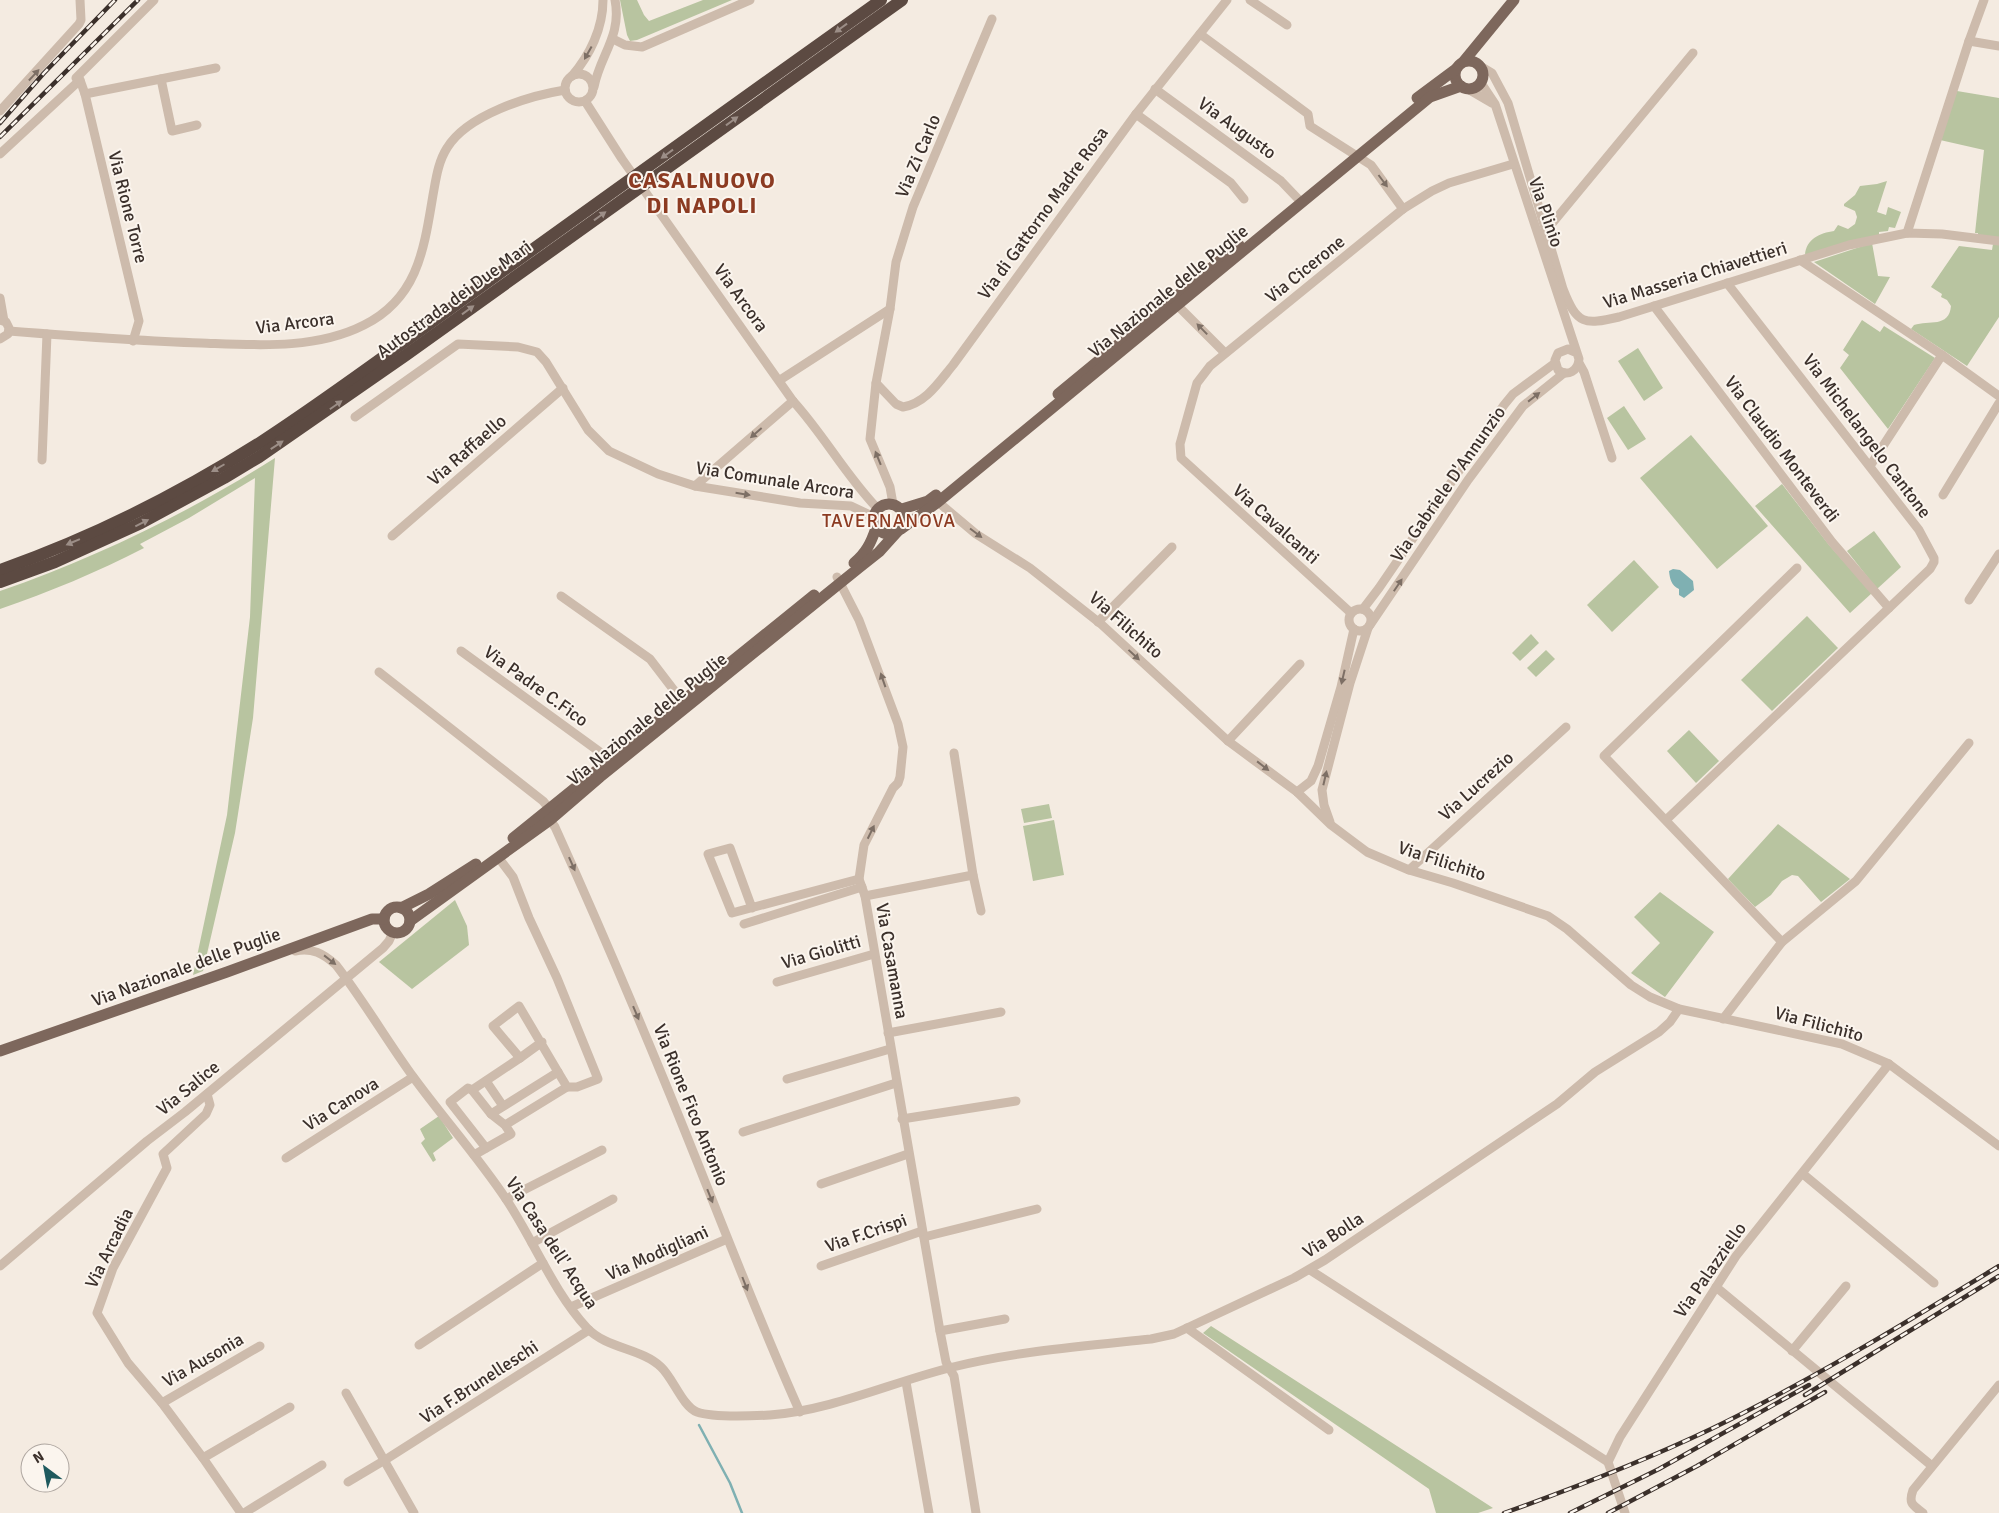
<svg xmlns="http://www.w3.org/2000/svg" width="1999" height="1513" font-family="Signika,sans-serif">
	<rect width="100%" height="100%" fill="#f4ebe1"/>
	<g fill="#b8c4a0">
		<path d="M620,0H637L644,15L649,21L703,0H732L637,40L630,41L627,35Z"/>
		<path d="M1957,91L1999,98V238L1978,236V233H1975L1984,150L1940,140Z"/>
		<path d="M1887,181L1877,212L1886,215L1888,207L1901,212L1895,228L1889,227L1888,231L1879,232V236L1805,255C1806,239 1820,233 1834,231L1838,225L1848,229L1855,224L1857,217L1855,211L1844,206V204L1855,195L1860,186L1877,184Z"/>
		<path d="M1872,243L1878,276L1890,277L1875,304L1814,262Z"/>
		<path d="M1993,244L1999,245V317L1967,366L1911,329L1914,325C1929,320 1949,328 1951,306L1947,300L1941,297L1942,294L1931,287L1959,246L1992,250Z"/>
		<path d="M1862,320L1880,332L1884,326L1935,358L1888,429L1840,368L1849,355L1843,350Z"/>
		<path d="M1638,348L1663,388L1644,401L1618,361Z"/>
		<path d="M1624,406L1646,439L1628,450L1607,418Z"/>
		<path d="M1691,435L1768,526L1717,569L1640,478Z"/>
		<path d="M275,458L253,718L235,833L203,971L193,975L227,815L250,617L255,478L189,518L140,544L144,548C98,572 49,592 0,609V591C96,558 190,512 275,458Z"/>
		<path d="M1782,484L1829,545L1872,593L1850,613L1755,506Z"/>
		<path d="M1874,531L1901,567L1877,589L1847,551Z"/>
		<path d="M1634,560L1659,587L1612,632L1587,605Z"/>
		<path d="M1807,616L1838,648L1772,711L1741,680Z"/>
		<path d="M1531,634L1539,643L1520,661L1512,653Z"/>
		<path d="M1546,650L1555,659L1536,677L1527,668Z"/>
		<path d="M1689,730L1719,761L1696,783L1667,751Z"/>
		<path d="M1049,804L1052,818L1024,823L1021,809Z"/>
		<path d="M1054,820L1064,875L1033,881L1023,826Z"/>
		<path d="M1778,824L1850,879L1821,902L1798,876L1792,875L1782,881L1771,895L1755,907L1728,879Z"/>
		<path d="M1660,892L1714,932L1665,997L1631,973L1660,943L1634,917Z"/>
		<path d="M455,900L467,926L469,945L412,989L379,962Z"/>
		<path d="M439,1116L453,1138L433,1153L436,1160L433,1162L421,1143L425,1139L420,1129Z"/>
		<path d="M1211,1326L1493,1508L1478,1513H1436L1429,1489L1203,1333Z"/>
	</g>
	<path fill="#7fb0b2" d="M1673,569L1680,570L1693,581L1694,590L1684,598L1679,595V589C1671,585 1670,579 1669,571Z"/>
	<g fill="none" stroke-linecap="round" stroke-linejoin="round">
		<path stroke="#7fb0b2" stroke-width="2.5" d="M699,1425L730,1483L742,1513"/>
		<g stroke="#cdbbac" stroke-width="9">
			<path d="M1250,0L1287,25"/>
			<path d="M1200,34L1308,114L1310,126L1371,165L1403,209"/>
			<path d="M613,39L625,45L642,47L750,0"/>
			<path d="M1969,41L1999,46"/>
			<path d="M1482,67L1492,73L1508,103L1563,289C1577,325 1584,325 1619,317L1849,245L1907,233L1942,234L1999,241"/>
			<circle cx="579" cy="88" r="14"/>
			<path d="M572,76C590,55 603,28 603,0"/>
			<path d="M161,79L172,131L197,125"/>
			<path d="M1481,83L1495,104L1579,359C1578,371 1568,377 1558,370L1555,360L1558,353L1568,349L1575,352"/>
			<path d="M594,87C600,55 622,36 615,0"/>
			<path d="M1155,89L1281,181L1302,203"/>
			<path d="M1468,89L1492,103"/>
			<path d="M85,94L216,68"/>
			<path d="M585,101L622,159L793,401C824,435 846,476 878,509"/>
			<path d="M0,111L79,24L81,20L80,0"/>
			<path d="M1136,114L1231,183L1244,199"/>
			<path d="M0,154L80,80"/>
			<path d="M1545,232L1693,53"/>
			<path d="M1907,233L1969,41L1984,0"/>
			<path d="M1800,260L1942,355L1999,396"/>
			<path d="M0,298L4,321"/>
			<path d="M1174,302L1225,353"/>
			<path d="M1654,306L1832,542L1889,608"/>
			<path d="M0,320L6,322L9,328L8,334L0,339"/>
			<path d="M9,331C73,336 137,341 201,343C255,345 315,350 364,325C418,298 424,249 433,195C436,179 438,162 447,148C467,115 528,96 565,90"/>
			<path d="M133,341L139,321L85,94L80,80L76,78L154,0"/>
			<path d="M1579,363L1584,372L1612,458"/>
			<path d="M780,380L890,309"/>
			<path d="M876,383L896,404L903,407C926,403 939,382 953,365L1136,114L1227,0"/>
			<path d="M355,417L458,344L518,347L537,352L546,362L588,430L609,451L658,474L695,486L800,503L851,506L868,514L875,524"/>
			<path d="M42,460L47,334"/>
			<path d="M1870,466L1942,355"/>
			<path d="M695,486L793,401"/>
			<path d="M1943,495L1999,403"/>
			<path d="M938,502L976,534L1030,568L1101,624L1228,741L1297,792L1331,825L1367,852L1409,870L1453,883L1548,916L1567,929L1631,985L1650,997L1679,1009L1842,1044L1889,1064L1999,1146"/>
			<path d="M893,504L890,487L870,439L876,383L890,309L896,262L913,207L992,19"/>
			<path d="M392,536L563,388"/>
			<path d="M837,577L859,620L898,724L903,747L900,777L898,783L893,788L864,845L859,879L865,896L940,1331L946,1362L954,1376L976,1513"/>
			<path d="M561,596L650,659L686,706"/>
			<path d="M1969,600L1999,554"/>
			<circle cx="1360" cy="620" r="11"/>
			<path d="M1363,609L1379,588L1504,405L1513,394L1555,363"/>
			<path d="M1351,613L1181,458L1180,444L1197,383L1210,366L1403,209L1432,191L1449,183L1513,164"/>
			<path d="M1098,622L1172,547"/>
			<path d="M1370,625L1468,480L1523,406L1564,373"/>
			<path d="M461,651L604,755L612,765"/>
			<path d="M379,672L543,801L553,813"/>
			<path d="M1228,741L1300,664"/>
			<path d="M954,753L973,875L981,911"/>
			<path d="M1297,792L1311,781L1318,766L1341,687L1354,629"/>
			<path d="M547,816L555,827C593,911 629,995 664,1080C710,1191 751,1303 800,1412"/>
			<path d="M1666,820L1930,569L1934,562V558L1919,530L1727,283"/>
			<path d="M1330,822L1324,805L1322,790L1350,683L1368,628"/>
			<path d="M1409,870L1566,727"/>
			<path d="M865,896L973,875"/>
			<path d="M752,908L730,848L708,854L732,913L859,879"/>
			<path d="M744,924L862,887"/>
			<path d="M1782,942L1604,756L1797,568"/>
			<path d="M295,951C312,947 324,954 336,965C364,1001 387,1041 414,1078C444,1119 478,1157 506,1199C534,1241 553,1291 587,1328C607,1349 641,1348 661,1367C673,1378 683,1407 697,1412C714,1418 751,1416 770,1415C833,1410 892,1382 953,1367C1018,1351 1084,1346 1151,1339L1174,1334L1187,1328L1294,1278L1325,1260L1557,1104L1595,1072L1659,1032L1670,1022L1679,1009"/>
			<path d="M777,982L874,954"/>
			<path d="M1723,1019L1782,942L1856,881L1969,743"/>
			<path d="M888,1033L1001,1012"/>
			<path d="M542,1042L520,1058L493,1026L519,1006L558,1072"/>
			<path d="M787,1079L890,1049"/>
			<path d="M486,1081L503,1106"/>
			<path d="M472,1090L468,1088L450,1102L486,1148"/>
			<path d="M207,1094L210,1105L206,1114L163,1154L167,1168L113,1268L97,1313L128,1363L162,1403L203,1458L241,1513"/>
			<path d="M491,1114L472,1090L520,1058"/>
			<path d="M902,1119L1016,1101"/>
			<path d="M505,1125L567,1087"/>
			<path d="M743,1132L896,1083"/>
			<path d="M474,1155L511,1134L505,1125L491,1114L558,1072L567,1087H577L598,1079L557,978L529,918L513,877L498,857"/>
			<path d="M286,1158L413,1077"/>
			<path d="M1803,1174L1934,1283"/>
			<path d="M821,1184L908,1154"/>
			<path d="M506,1199L602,1150"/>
			<path d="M924,1237L1037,1209"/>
			<path d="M532,1243L613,1199"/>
			<path d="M0,1266L147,1141L185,1112L383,948L389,941L393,932"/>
			<path d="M821,1266L922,1231"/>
			<path d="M1310,1270L1608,1462"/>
			<path d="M1716,1287L1932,1466"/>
			<path d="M571,1307L727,1239"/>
			<path d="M1187,1328L1329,1430"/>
			<path d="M940,1331L1005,1319"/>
			<path d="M419,1345L543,1263"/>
			<path d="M1792,1351L1846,1286"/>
			<path d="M906,1382L929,1513"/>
			<path d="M346,1393L414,1513"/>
			<path d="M162,1403L260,1346"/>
			<path d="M203,1458L290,1407"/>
			<path d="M348,1482L385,1460L589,1330"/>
			<path d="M244,1513L322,1465"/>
			<path d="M1625,1513L1608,1462L1620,1437L1736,1256L1889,1064"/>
			<path d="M1923,1513C1913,1505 1908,1504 1913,1490L1999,1385"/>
		</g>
		<g stroke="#7d675c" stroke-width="11">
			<circle cx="1469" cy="75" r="14"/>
			<path d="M1464,61L1514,0"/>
			<path d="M1417,98L1456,69"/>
			<path d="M1058,394L1239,245"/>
			<circle cx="889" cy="519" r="15"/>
			<path d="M902,509L928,501L936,495"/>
			<path d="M901,529L938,502L1430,97L1461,86"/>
			<path d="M854,563C866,553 871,543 876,528"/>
			<path d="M513,838L814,595"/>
			<circle cx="397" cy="920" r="13"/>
			<path d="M401,908L429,894L476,864"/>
			<path d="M410,921L550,820L600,777L860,567L879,552L897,532"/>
			<path d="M0,1051L227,972L372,919H384"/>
		</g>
		<g stroke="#5c4a42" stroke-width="12">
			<path d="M0,570C91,538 179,494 261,442C333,395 402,343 472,293C609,195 744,97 881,0"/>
			<path d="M0,582L55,562L141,523L224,478L259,457L406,355L902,0"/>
		</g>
		<g stroke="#3b302b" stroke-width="4.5">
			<g id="rail">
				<path d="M0,123L44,73L115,0"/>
				<path d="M0,137L138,0"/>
				<path d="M1805,1395L1999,1276"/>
				<path d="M1504,1513C1574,1488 1644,1461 1711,1429C1810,1381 1905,1323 1999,1266"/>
				<path d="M1570,1513L1659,1469L1809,1385"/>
				<path d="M1608,1513L1697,1466L1825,1392"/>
			</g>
		</g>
		<use href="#rail" stroke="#fbf5ee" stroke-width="2.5" stroke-dasharray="8" stroke-linecap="butt"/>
	</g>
	<defs><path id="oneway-solid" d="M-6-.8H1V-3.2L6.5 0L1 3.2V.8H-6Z" transform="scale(1.25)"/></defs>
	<g fill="#9c8e87">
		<use href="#oneway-solid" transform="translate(841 28) rotate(144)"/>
		<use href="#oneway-solid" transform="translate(732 121) rotate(-36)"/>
		<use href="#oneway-solid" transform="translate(667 154) rotate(144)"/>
		<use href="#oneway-solid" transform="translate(600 216) rotate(-36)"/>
		<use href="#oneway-solid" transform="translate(468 310) rotate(-36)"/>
		<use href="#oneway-solid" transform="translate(336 405) rotate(-35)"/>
		<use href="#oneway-solid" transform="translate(277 445) rotate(-33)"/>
		<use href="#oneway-solid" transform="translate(218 468) rotate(150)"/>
		<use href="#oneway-solid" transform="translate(142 523) rotate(-27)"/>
		<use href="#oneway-solid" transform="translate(73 542) rotate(157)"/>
	</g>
	<g fill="#7d6f65">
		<use href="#oneway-solid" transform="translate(588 53) rotate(119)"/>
		<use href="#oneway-solid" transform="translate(34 75) rotate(-47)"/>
		<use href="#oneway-solid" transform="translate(1383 181) rotate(53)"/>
		<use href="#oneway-solid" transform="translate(1202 329) rotate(-134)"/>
		<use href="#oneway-solid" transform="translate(1534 397) rotate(-38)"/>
		<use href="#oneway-solid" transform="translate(756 433) rotate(139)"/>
		<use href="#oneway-solid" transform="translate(878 458) rotate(-112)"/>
		<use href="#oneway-solid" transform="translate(743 494) rotate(9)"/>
		<use href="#oneway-solid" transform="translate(976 533) rotate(37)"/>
		<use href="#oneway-solid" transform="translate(1398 585) rotate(-56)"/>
		<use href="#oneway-solid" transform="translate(1134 655) rotate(43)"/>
		<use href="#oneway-solid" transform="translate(1343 677) rotate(103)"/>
		<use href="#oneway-solid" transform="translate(883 680) rotate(-109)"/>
		<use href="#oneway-solid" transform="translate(1263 766) rotate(38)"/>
		<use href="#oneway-solid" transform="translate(1325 778) rotate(-77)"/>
		<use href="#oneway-solid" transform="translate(871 832) rotate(-64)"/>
		<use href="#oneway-solid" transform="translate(572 864) rotate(66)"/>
		<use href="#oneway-solid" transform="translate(330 960) rotate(38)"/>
		<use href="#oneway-solid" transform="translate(636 1013) rotate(67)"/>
		<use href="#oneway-solid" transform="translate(710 1196) rotate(68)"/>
		<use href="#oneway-solid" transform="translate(745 1284) rotate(69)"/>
	</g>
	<g text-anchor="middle" stroke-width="4" stroke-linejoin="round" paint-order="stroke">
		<g font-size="18" fill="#3b302b" stroke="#fbf5ee">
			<text transform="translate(1237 128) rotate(36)" y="6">Via Augusto</text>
			<text transform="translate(918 156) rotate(-67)" y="6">Via Zi Carlo</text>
			<text transform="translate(128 207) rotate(76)" y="6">Via Rione Torre</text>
			<text transform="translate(1546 212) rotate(71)" y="6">Via Plinio</text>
			<text transform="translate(1043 213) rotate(-54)" y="6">Via di Gattorno Madre Rosa</text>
			<text transform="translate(1305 269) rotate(-39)" y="6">Via Cicerone</text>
			<text transform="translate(1695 275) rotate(-17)" y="6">Via Masseria Chiavettieri</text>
			<text transform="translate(1168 291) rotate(-39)" y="6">Via Nazionale delle Puglie</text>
			<text transform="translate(741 298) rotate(54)" y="6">Via Arcora</text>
			<text transform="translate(454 299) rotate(-36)" y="6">Autostrada dei Due Mari</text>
			<text transform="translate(295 323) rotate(-7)" y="6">Via Arcora</text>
			<text transform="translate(1867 436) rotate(53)" y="6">Via Michelangelo Cantone</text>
			<text transform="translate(1782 449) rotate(53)" y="6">Via Claudio Monteverdi</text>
			<text transform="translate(467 450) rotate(-41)" y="6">Via Raffaello</text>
			<text transform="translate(775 480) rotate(9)" y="6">Via Comunale Arcora</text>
			<text transform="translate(1448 484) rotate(-55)" y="6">Via Gabriele D'Annunzio</text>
			<text transform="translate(1276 524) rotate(42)" y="6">Via Cavalcanti</text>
			<text transform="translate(1126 625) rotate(41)" y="6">Via Filichito</text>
			<text transform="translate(536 686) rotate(36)" y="6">Via Padre C.Fico</text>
			<text transform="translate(647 719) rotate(-39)" y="6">Via Nazionale delle Puglie</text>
			<text transform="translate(1476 786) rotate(-42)" y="6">Via Lucrezio</text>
			<text transform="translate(1442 861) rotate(18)" y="6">Via Filichito</text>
			<text transform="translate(821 952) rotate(-16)" y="6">Via Giolitti</text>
			<text transform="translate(892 961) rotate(80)" y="6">Via Casamanna</text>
			<text transform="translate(186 967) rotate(-20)" y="6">Via Nazionale delle Puglie</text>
			<text transform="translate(1819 1024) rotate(15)" y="6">Via Filichito</text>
			<text transform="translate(188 1088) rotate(-39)" y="6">Via Salice</text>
			<text transform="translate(341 1104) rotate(-32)" y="6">Via Canova</text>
			<text transform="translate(691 1105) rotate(68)" y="6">Via Rione Fico Antonio</text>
			<text transform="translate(866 1233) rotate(-19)" y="6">Via F.Crispi</text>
			<text transform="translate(1333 1235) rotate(-33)" y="6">Via Bolla</text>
			<text transform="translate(552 1243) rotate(57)" y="6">Via Casa dell' Acqua</text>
			<text transform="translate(109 1248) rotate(-64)" y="6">Via Arcadia</text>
			<text transform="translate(657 1253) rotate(-24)" y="6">Via Modigliani</text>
			<text transform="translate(1710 1270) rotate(-55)" y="6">Via Palazziello</text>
			<text transform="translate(203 1360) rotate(-30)" y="6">Via Ausonia</text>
			<text transform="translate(479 1382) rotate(-33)" y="6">Via F.Brunelleschi</text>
		</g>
		<g font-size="19" letter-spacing="1" fill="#8c3b22" stroke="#fbf5ee">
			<text x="889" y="527">TAVERNANOVA</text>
		</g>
		<g font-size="22" font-weight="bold" letter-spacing="1" fill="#8c3b22" stroke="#fbf5ee">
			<text x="702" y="188">CASALNUOVO<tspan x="702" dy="25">DI NAPOLI</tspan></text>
		</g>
	</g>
	<g transform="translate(45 1468) rotate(328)"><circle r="24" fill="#fbf5ee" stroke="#aea6a0"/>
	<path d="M0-4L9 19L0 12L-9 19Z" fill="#1f5a5e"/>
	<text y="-8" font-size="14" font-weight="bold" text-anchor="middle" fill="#3b302b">N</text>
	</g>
</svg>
